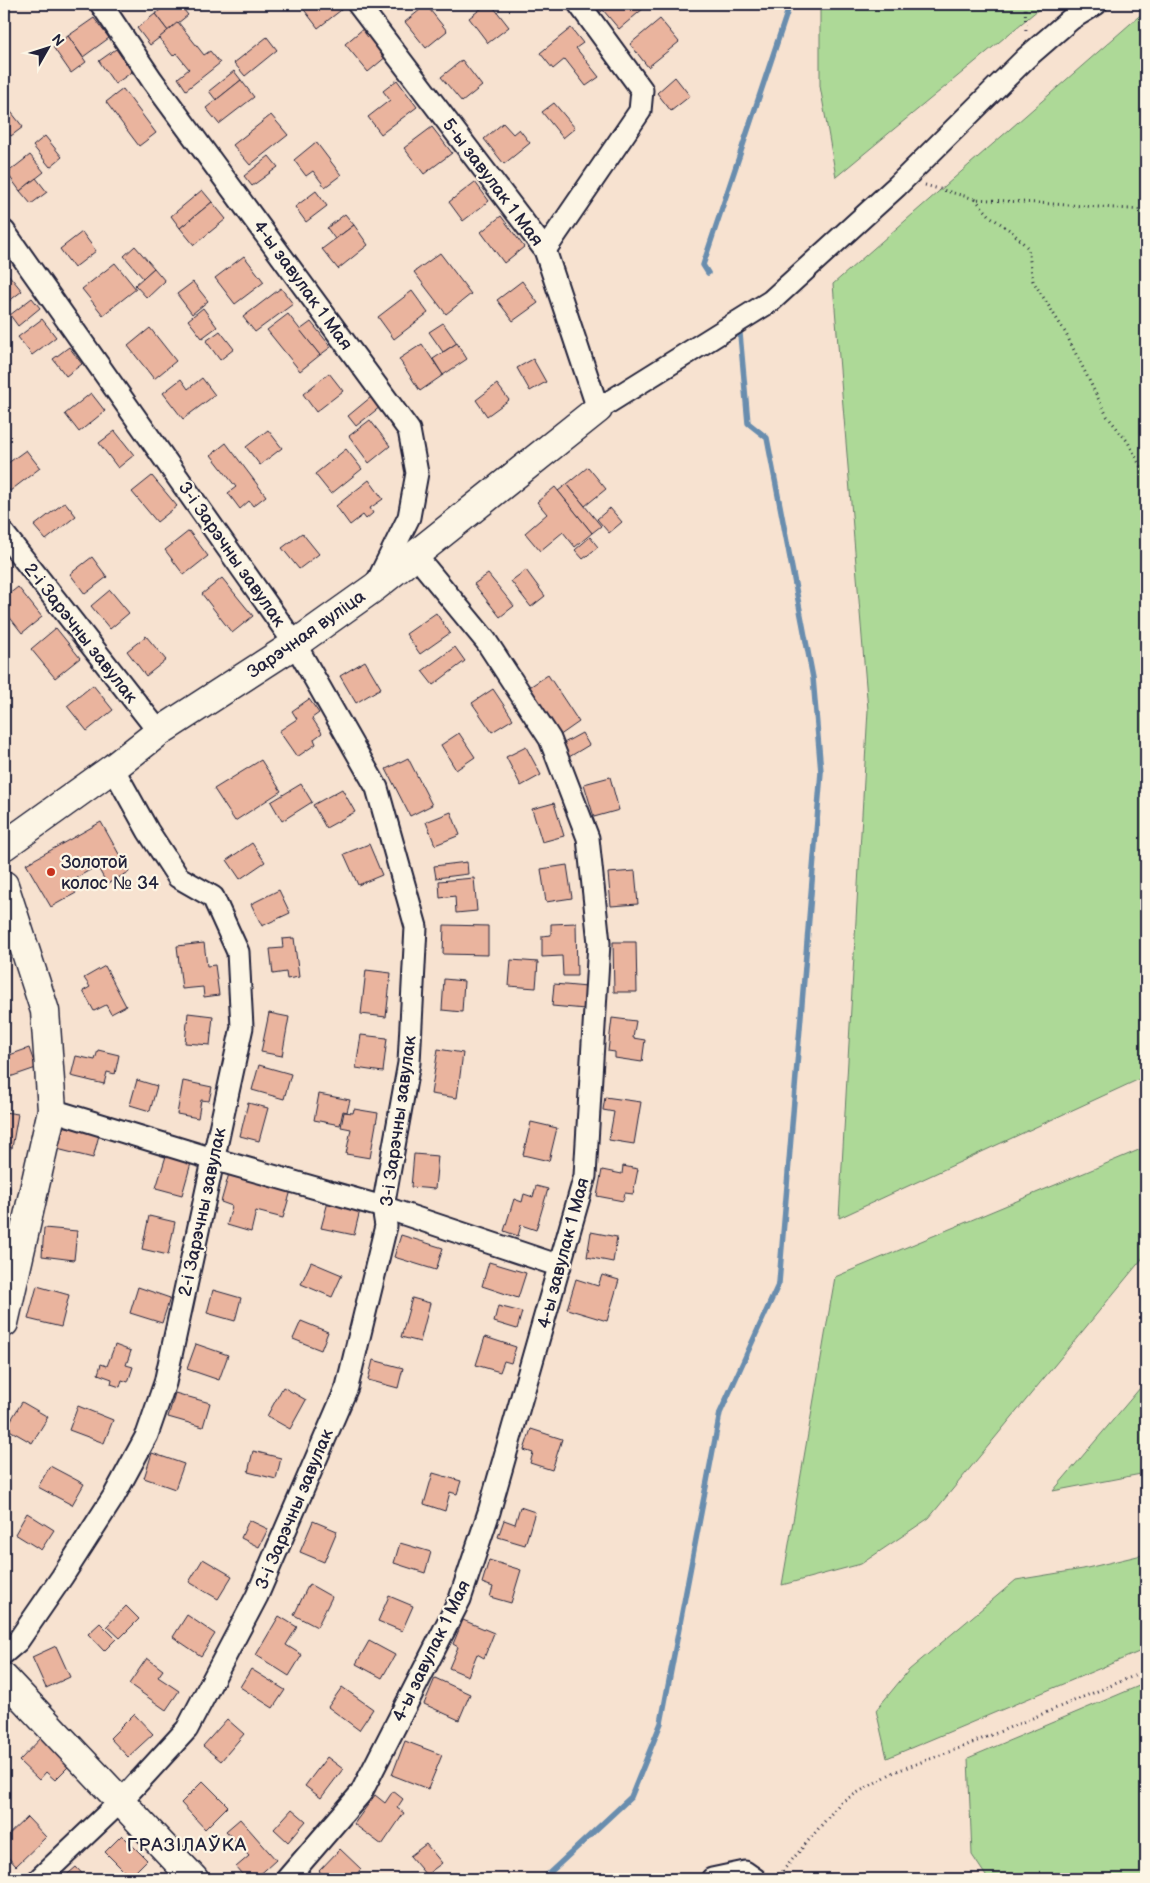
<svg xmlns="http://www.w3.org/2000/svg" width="1150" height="1883" font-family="'Balsamiq Sans',sans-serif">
	<rect width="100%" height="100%" fill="#f7e2d0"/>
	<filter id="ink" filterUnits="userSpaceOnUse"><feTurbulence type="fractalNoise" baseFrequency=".02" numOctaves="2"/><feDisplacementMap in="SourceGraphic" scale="10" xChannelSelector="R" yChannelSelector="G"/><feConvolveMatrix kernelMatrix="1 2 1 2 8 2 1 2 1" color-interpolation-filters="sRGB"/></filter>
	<g filter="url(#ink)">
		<g fill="#add997" stroke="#687e69">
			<path d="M820,4H1045L836,177L820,86Z"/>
			<path d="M1146,10V1076L839,1218L868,710L833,284Z"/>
			<path d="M1146,1147V1254L929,1518L861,1564L782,1585L835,1277Z"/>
			<path d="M1146,1381V1473L1053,1491Z"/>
			<path d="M1146,1554V1649L887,1758L876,1710L909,1670L1016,1580L1083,1569Z"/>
			<path d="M1146,1683V1879H988L972,1855L968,1758Z"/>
		</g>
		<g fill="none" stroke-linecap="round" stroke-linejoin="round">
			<g stroke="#698dae" stroke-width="5.5">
				<path d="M708,273L703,265L790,4"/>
				<path d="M543,1879L631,1797L661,1723L720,1413L779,1283L821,772L813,678L767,438L748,423L740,334"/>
			</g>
		</g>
		<g fill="#eab49e" stroke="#22223b">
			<path d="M168,4H179L188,15L168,31L155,14Z"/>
			<path d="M306,4H343L345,7L318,28L302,7Z"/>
			<path d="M487,4H491L509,27L488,43L469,18Z"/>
			<path d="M589,4H641L644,8L619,29L603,10L598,14Z"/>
			<path d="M426,5L447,31L426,48L405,22Z"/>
			<path d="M155,14L168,31L150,45L137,28Z"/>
			<path d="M94,18L109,38L83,57L68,36Z"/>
			<path d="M660,19L679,42L648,67L630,44Z"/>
			<path d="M178,22L204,55L210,51L220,63L186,90L178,78L189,69L176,53L173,56L159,38Z"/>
			<path d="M364,28L387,56L368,72L345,44Z"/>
			<path d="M571,28L583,43L576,48L599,77L586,86L565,59L553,69L540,53Z"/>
			<path d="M68,36L86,62L71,73L53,47Z"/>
			<path d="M267,37L277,50L245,76L234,63Z"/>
			<path d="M116,49L132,72L115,84L99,61Z"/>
			<path d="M462,60L482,86L462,102L441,77Z"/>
			<path d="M234,71L241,80L216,100L209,91Z"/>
			<path d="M675,77L690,96L671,111L657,93Z"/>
			<path d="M241,80L254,97L219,124L206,108Z"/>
			<path d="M397,80L417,107L381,134L368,117L390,100L383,91Z"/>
			<path d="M123,89L156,133L139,146L106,102Z"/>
			<path d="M4,103L23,127L11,136L6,130L4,131Z"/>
			<path d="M554,103L575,128L563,138L542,112Z"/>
			<path d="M271,115L288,135L250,165L233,145Z"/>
			<path d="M503,123L513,134L519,129L530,143L504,164L484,139Z"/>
			<path d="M432,127L452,153L424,174L404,148Z"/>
			<path d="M45,136L62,157L50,167L33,146Z"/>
			<path d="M316,142L341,175L325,187L313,171L306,176L294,160Z"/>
			<path d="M30,155L44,172L20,191L7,173Z"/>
			<path d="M269,156L278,167L252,186L244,176Z"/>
			<path d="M36,178L47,192L31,204L20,191Z"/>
			<path d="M475,182L489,201L463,221L449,202Z"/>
			<path d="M202,190L212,202L180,228L171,216Z"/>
			<path d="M316,191L327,206L306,222L295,207Z"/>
			<path d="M212,202L226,219L194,245L180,228Z"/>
			<path d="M345,214L354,225L335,239L327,228Z"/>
			<path d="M501,216L524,247L504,263L481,232Z"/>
			<path d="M354,225L368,245L338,269L322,249Z"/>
			<path d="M82,232L96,251L74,268L60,249Z"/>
			<path d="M135,246L154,268L143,278L124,256Z"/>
			<path d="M440,253L471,294L446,314L414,272Z"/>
			<path d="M244,256L264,282L235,304L215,278Z"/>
			<path d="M115,263L136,289L103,315L82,289Z"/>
			<path d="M154,268L165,281L147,298L135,285Z"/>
			<path d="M8,274L22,291L4,305V277Z"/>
			<path d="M522,281L538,303L513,321L497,300Z"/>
			<path d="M193,282L208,301L192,314L177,294Z"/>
			<path d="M281,288L293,304L255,332L243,317Z"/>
			<path d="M412,291L428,313L394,339L378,317Z"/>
			<path d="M32,298L40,308L18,326L10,315Z"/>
			<path d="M203,308L217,327L202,338L188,320Z"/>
			<path d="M288,314L320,355L300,371L267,330Z"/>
			<path d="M42,319L56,337L32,355L18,337Z"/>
			<path d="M311,322L331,347L320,355L300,330Z"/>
			<path d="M443,323L457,343L443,352L429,332Z"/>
			<path d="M150,328L176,361L154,379L128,346Z"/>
			<path d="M220,331L234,349L220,360L206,341Z"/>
			<path d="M457,343L467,359L443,375L433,359Z"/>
			<path d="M422,344L443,375L420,391L399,359Z"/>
			<path d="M69,347L82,364L66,376L53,359Z"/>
			<path d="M533,359L546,382L530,391L517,368Z"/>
			<path d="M329,373L343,391L316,412L303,394Z"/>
			<path d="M202,378L215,395L183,419L163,393L181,379L188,389Z"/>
			<path d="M497,384L509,400L487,416L476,400Z"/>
			<path d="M91,393L105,411L79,432L65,414Z"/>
			<path d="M371,397L380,407L356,426L348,416Z"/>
			<path d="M370,420L390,446L369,463L349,436Z"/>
			<path d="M268,430L282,448L260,465L246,447Z"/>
			<path d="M115,431L134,455L118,468L99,443Z"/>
			<path d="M226,443L266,496L253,506L249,501L240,509L228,493L236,487L211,455Z"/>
			<path d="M346,449L362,469L331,494L315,474Z"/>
			<path d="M26,450L40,468L10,491L4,483V466Z"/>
			<path d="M588,467L606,489L585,506L567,484Z"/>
			<path d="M152,476L177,506L157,522L132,492Z"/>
			<path d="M369,480L383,499L370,508L373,513L366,519L363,515L350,525L336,506Z"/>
			<path d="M567,484L601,526L592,533L558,491Z"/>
			<path d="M555,487L592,533L575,547L563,532L540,551L525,533L547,514L537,502Z"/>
			<path d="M65,502L76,516L46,540L34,526Z"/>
			<path d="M610,508L622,522L609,533L597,519Z"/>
			<path d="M189,531L208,556L184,575L165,550Z"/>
			<path d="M302,533L319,554L299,569L282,548Z"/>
			<path d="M590,537L598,547L583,559L575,550Z"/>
			<path d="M92,557L107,577L85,594L70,574Z"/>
			<path d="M526,570L545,596L531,607L511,581Z"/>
			<path d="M488,574L514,606L500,617L474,584Z"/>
			<path d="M222,578L253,616L232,633L202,594Z"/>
			<path d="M18,587L42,617L22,633L4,610V598Z"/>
			<path d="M110,590L129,613L110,629L91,606Z"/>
			<path d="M436,613L450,633L420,654L406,634Z"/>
			<path d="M56,628L80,658L55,678L31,649Z"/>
			<path d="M146,636L166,660L146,676L127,651Z"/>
			<path d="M455,647L465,661L433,685L422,671Z"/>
			<path d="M365,661L381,688L356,703L340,676Z"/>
			<path d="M548,675L579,722L559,736L528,688Z"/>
			<path d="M93,685L113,710L87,731L67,706Z"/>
			<path d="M493,689L513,719L492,732L472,703Z"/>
			<path d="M309,699L319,713L312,718L322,733L314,739L316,744L297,757L279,731L297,719L292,711Z"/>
			<path d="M459,733L475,757L456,770L441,745Z"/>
			<path d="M582,733L589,745L569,757L562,744Z"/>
			<path d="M526,747L541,775L521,786L506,757Z"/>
			<path d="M408,758L432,805L410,816L386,769Z"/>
			<path d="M261,760L281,791L235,821L214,789Z"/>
			<path d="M610,777L619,810L594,817L584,784Z"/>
			<path d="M301,784L312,802L282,821L271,802Z"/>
			<path d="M342,789L355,812L326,828L313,805Z"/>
			<path d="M554,803L564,836L542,842L532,809Z"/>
			<path d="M451,812L460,835L435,845L426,822Z"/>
			<path d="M101,822L129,872L107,884L97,866L69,882L76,893L51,907L26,864Z"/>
			<path d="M252,843L265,862L240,879L227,860Z"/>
			<path d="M369,844L382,875L358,885L344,854Z"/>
			<path d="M467,862L468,874L436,878L434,866Z"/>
			<path d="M567,865L572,898L546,902L541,869Z"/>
			<path d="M635,871L638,904L611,906L608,873Z"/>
			<path d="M474,878L477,911L456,913L455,896L440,898L439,881Z"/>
			<path d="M279,890L290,913L262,926L251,904Z"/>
			<path d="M576,923L577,976H563L562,956L542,957V936L551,935V924Z"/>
			<path d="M444,925L488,926V955L443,954Z"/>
			<path d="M294,938L299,977L287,979L286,972L273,974L270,949L283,948L282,939Z"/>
			<path d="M613,942H636L637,992H614Z"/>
			<path d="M204,943L207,966L215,965L219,995L204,997L203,987L182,989L177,946Z"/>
			<path d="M511,960L538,962L536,988L509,986Z"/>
			<path d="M105,966L126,1006L111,1014L106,1005L94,1011L83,991L90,987L84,978Z"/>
			<path d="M366,970L391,973L386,1017L361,1014Z"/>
			<path d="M444,979L464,981L462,1012L442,1010Z"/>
			<path d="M554,984L587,987L585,1009L552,1006Z"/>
			<path d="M4,997L10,1014L4,1016Z"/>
			<path d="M188,1013L213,1016L210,1045L185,1043Z"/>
			<path d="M269,1013L289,1017L282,1056L261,1052Z"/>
			<path d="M612,1018L636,1021L633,1038L645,1040L642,1062L615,1058V1052L608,1051Z"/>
			<path d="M361,1035L387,1038L383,1072L356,1068Z"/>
			<path d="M29,1048L36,1068L4,1079V1057Z"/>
			<path d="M438,1049L463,1053L457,1098L431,1094Z"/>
			<path d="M98,1050L119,1055L115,1074L107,1072L104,1084L71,1076L76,1056L95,1060Z"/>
			<path d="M259,1065L291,1074L284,1099L252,1090Z"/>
			<path d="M137,1080L157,1086L150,1111L130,1105Z"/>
			<path d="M183,1081L212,1087L209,1101L201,1100L198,1118L177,1114Z"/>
			<path d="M319,1094L350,1100L347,1112L343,1111L340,1125L314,1120Z"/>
			<path d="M605,1097L641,1102L634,1144L609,1140L614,1112L603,1110Z"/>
			<path d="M248,1103L268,1108L259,1141L240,1136Z"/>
			<path d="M354,1109L378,1113L370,1158L346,1154L351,1129L341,1127L344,1112L353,1113Z"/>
			<path d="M4,1112L18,1114L12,1148L4,1146Z"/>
			<path d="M531,1122L557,1128L549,1161L523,1155Z"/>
			<path d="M59,1125L99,1135L93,1158L53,1148Z"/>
			<path d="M414,1154L438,1156L435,1189L411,1187Z"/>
			<path d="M166,1156L191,1163L182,1195L156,1188Z"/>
			<path d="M623,1166L638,1169L633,1194L625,1193L623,1201L597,1196L602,1170L622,1174Z"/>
			<path d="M230,1170L292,1187L283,1218L256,1211L251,1232L227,1225L232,1206L221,1202Z"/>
			<path d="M4,1185L10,1187L8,1198L4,1197Z"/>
			<path d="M536,1186L548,1189L536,1230L521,1225L518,1236L504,1231L514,1199L522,1202L524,1194L533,1197Z"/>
			<path d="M328,1202L360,1210L354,1235L321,1228Z"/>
			<path d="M149,1216L175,1222L168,1255L142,1249Z"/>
			<path d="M44,1228L77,1231L74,1260L42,1256Z"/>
			<path d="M591,1232L617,1237L613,1262L587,1257Z"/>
			<path d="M401,1235L443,1248L436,1270L394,1257Z"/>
			<path d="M311,1262L342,1275L332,1297L301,1284Z"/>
			<path d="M489,1262L526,1273L518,1298L482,1286Z"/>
			<path d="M602,1275L619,1280L607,1321L567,1309L576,1279L598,1286Z"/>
			<path d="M37,1286L69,1295L61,1327L28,1319Z"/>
			<path d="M138,1287L170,1298L162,1323L130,1313Z"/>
			<path d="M213,1290L241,1298L235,1321L207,1313Z"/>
			<path d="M412,1298L430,1303L420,1342L401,1337Z"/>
			<path d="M498,1306L522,1312L517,1329L494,1322Z"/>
			<path d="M301,1321L328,1332L321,1350L293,1339Z"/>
			<path d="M485,1337L516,1347L511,1363L504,1361L500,1372L476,1365Z"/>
			<path d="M196,1344L228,1355L219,1380L187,1369Z"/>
			<path d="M115,1345L131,1351L126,1365L133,1367L128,1382L122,1380L120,1387L111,1384L112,1379L98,1374L101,1364L107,1366Z"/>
			<path d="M373,1360L403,1368L398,1388L368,1380Z"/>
			<path d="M283,1387L306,1400L290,1429L267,1416Z"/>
			<path d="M175,1393L210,1403L203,1427L168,1417Z"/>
			<path d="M22,1402L48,1417L32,1443L6,1428Z"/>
			<path d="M78,1406L113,1420L104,1443L69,1430Z"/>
			<path d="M531,1429L562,1439L552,1470L530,1463L533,1453L524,1450Z"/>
			<path d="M253,1451L281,1458L276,1479L248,1472Z"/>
			<path d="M152,1453L184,1464L175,1489L144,1478Z"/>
			<path d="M50,1466L84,1484L72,1505L38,1487Z"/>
			<path d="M433,1473L461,1481L457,1494L450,1492L445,1511L424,1504Z"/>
			<path d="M520,1507L535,1512L525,1545L498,1537L504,1520L515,1524Z"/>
			<path d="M27,1513L54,1530L41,1550L15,1534Z"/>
			<path d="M249,1520L268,1529L259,1547L241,1538Z"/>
			<path d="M313,1521L337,1531L324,1562L300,1552Z"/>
			<path d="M400,1543L431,1552L425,1573L394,1563Z"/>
			<path d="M203,1559L232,1576L218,1599L189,1582Z"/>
			<path d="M489,1560L521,1570L511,1603L490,1597L493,1587L482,1583Z"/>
			<path d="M309,1584L332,1597L317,1627L294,1615Z"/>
			<path d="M389,1596L413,1606L402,1631L378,1621Z"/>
			<path d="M126,1606L139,1619L120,1638L107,1626Z"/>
			<path d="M187,1615L215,1634L201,1656L173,1637Z"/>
			<path d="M279,1616L297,1627L286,1645L302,1655L289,1676L256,1655Z"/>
			<path d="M463,1620L494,1633L484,1658L477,1654L468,1676L449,1668L458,1647L453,1644Z"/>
			<path d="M100,1623L116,1639L104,1651L88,1634Z"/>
			<path d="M369,1641L395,1655L382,1678L356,1664Z"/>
			<path d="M56,1646L70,1677L46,1688L32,1657Z"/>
			<path d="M147,1658L163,1670L158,1677L179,1691L166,1710L129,1684Z"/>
			<path d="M251,1669L285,1690L273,1708L240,1687Z"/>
			<path d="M435,1678L470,1694L459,1720L424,1704Z"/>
			<path d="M342,1687L373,1709L359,1730L328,1707Z"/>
			<path d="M4,1698L12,1706L4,1714Z"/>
			<path d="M134,1714L153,1734L128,1757L110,1738Z"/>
			<path d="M227,1719L244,1734L221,1761L203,1746Z"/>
			<path d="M45,1734L61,1750L56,1755L68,1767L55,1780L46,1772L39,1780L19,1761Z"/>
			<path d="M405,1741L442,1755L428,1789L392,1775Z"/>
			<path d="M327,1757L343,1769L321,1798L305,1786Z"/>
			<path d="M203,1781L228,1806L205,1829L181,1803Z"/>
			<path d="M393,1791L403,1799L397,1808L404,1813L382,1845L354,1824L375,1795L385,1803Z"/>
			<path d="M292,1809L306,1821L288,1842L274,1829Z"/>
			<path d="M27,1817L46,1837L16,1866L4,1853V1839Z"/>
			<path d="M240,1819L276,1860L255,1879H246L236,1867L249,1856L226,1831Z"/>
			<path d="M122,1835L147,1860L130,1877L105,1852Z"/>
			<path d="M426,1844L442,1863L426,1875L410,1856Z"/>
			<path d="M340,1849L361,1869L352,1879H328L319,1871Z"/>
			<path d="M76,1867L87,1879H62Z"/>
		</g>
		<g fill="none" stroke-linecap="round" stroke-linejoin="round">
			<g stroke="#22223b" stroke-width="25">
				<g id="street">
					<path d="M101,4L152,80L409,430L417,473L409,517L376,584"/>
					<path d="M358,4L545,250L598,409L771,301L897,186L1026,58L1071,19L1096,4"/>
					<path d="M4,231L295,644L377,788L416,927L409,1063L383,1207L386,1226L347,1387L257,1596L187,1729L121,1801L39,1879"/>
					<path d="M545,250L640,111L642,90L579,4"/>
					<path d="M4,534L159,732"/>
					<path d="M52,1110L213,1159L383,1207L560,1266"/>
					<path d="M4,1653L18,1641L62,1577L114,1496L147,1435L165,1383L242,1027L238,952L213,897L178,877L148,831L113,768"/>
					<path d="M287,1879L361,1793L460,1599L489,1512L585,1176L599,943L588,838L550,739L486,641L416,556"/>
					<path d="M712,1879L745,1872L755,1879"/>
				</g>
			</g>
			<g stroke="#22223b" stroke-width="31">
				<g id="secondary">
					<path d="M4,846L113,768L159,732L295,644L375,587L598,409"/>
					<path d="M4,885L45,1011L52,1110L4,1323"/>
					<path d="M4,1678L194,1879"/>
				</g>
			</g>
			<g stroke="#22223b" stroke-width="3" stroke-dasharray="1 4" stroke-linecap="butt">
				<path d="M1025,4L1026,33"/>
				<path d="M925,185L975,199L1146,210"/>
				<path d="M975,199L991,217L1011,231L1028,248L1033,281L1065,332L1107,416L1128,442L1146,477"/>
				<path d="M776,1879L841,1802L894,1772L965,1746L1146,1671"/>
			</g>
			<use href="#street" stroke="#fcf5e5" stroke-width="21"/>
			<use href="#secondary" stroke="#fcf5e5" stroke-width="28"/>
		</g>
	</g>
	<circle fill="#c8321e" stroke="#fcf5e5" stroke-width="2" cx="51" cy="872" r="5"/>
	<g text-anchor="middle" stroke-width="4.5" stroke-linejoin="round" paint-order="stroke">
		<g font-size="18" fill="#22223b" stroke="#fcf5e5">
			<text transform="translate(493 182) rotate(53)" y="6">5-ы завулак 1 Мая</text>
			<text transform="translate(303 285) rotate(54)" y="6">4-ы завулак 1 Мая</text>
			<text transform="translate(232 554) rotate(55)" y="6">3-і Зарэчны завулак</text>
			<text transform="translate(81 633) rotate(52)" y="6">2-і Зарэчны завулак</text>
			<text transform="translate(306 634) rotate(-35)" y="6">Зарэчная вуліца</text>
			<text transform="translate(398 1121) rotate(-82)" y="6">3-і Зарэчны завулак</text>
			<text transform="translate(202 1212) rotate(-78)" y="6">2-і Зарэчны завулак</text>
			<text transform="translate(563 1253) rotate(-75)" y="6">4-ы завулак 1 Мая</text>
			<text transform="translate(294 1509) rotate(-67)" y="6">3-і Зарэчны завулак</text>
			<text transform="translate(431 1651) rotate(-64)" y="6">4-ы завулак 1 Мая</text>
		</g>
		<g font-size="18" fill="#22223b" stroke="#fcf5e5" text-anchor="start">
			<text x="61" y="868">Золотой<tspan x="61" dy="21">колос № 34</tspan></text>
		</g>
		<g font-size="19" letter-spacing="1" fill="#22223b" stroke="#fcf5e5">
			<text x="187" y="1851">ГРАЗІЛАЎКА</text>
		</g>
	</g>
	<rect width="1150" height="1883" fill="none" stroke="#fcf5e5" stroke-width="20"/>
	<rect x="10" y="10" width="1130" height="1863" fill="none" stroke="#22223b" stroke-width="2" filter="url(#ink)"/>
	<g transform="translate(48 48) rotate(51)" stroke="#fcf5e5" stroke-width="4" paint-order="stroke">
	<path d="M0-4L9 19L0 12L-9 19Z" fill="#22223b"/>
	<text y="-8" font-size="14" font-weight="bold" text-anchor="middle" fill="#22223b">N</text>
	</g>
</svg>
